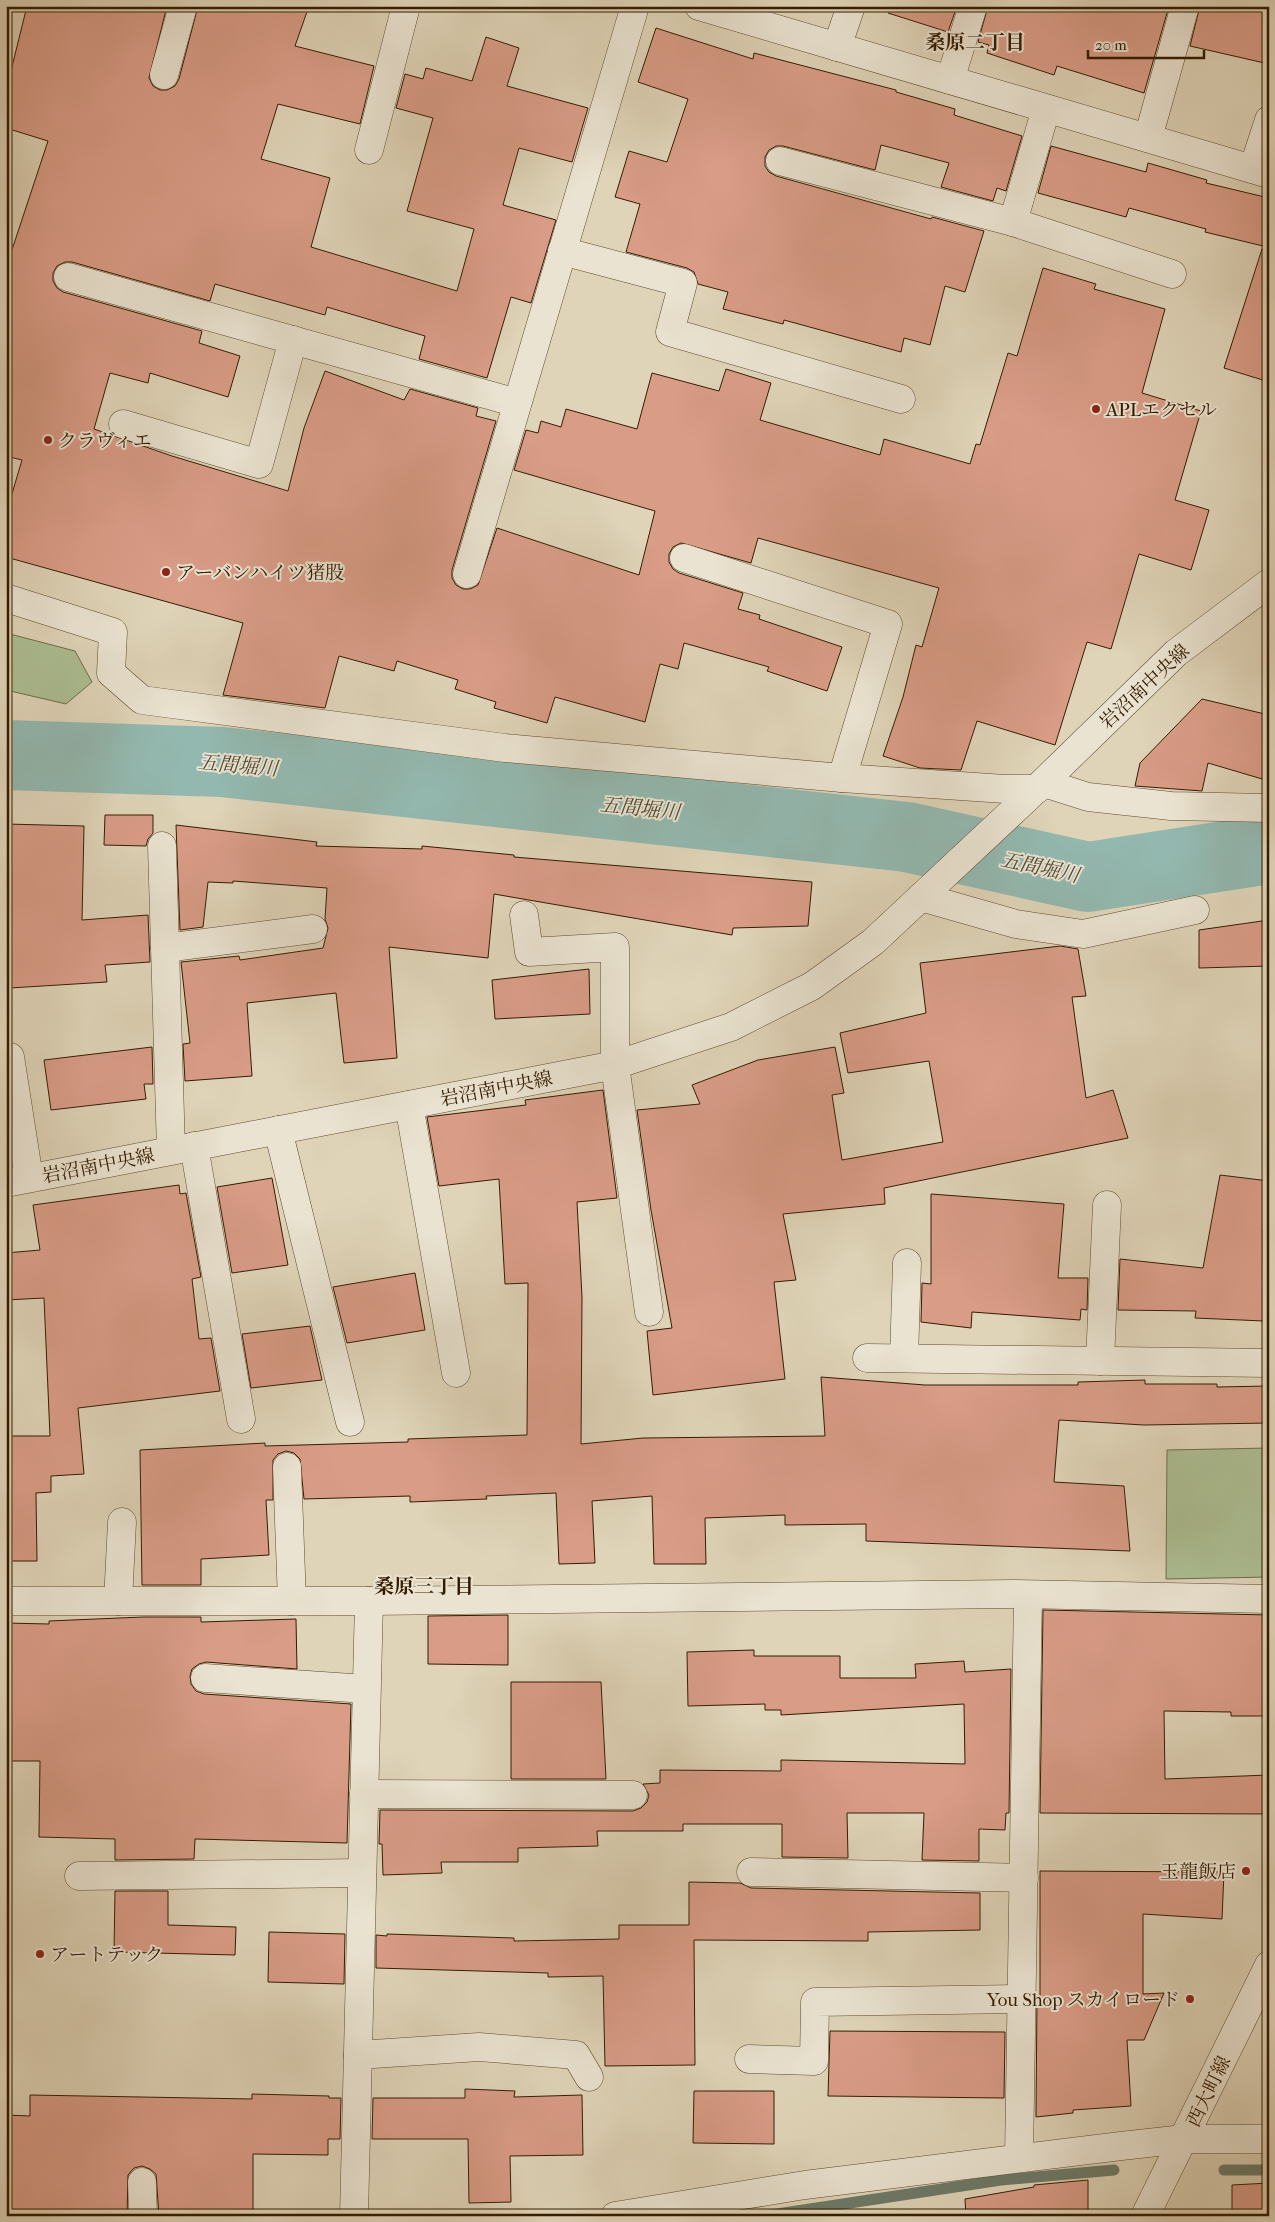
<svg xmlns="http://www.w3.org/2000/svg" width="1275" height="2222" font-family="'IM FELL French Canon','Noto Serif JP',serif">
	<rect width="100%" height="100%" fill="#dfd4b8"/>
	<filter id="stains"><feTurbulence type="fractalNoise" baseFrequency=".004" numOctaves="4"/><feColorMatrix values="0 0 0 0 .2 0 0 0 0 .09 0 0 0 0 .02 0 0 0 .5 -.17"/></filter>
	<radialGradient id="worn" r=".72"><stop offset=".6" stop-color="#630" stop-opacity="0"/><stop offset="1" stop-color="#630" stop-opacity=".3"/></radialGradient>
	<g fill="#acbe93" stroke="#706d4a">
		<path d="M6,633L75,651L92,682L66,704L6,690Z"/>
		<path d="M1269,1448V1577L1166,1579L1167,1450Z"/>
	</g>
	<g fill="none" stroke-linecap="round" stroke-linejoin="round">
		<g stroke="#6d7a69" stroke-width="11">
			<path d="M1224,2170H1269"/>
			<path d="M764,2216L1001,2180L1114,2170"/>
		</g>
		<path stroke="#93b8af" stroke-width="70" d="M6,755L222,762L907,837L1088,877L1269,849"/>
	</g>
	<g fill="#d99c87" stroke="#341c00">
		<path d="M27,6H167L149,78L153,86L160,90H167L175,86L179,79L198,6H309L295,46L374,66L360,124L278,104L261,159L330,178L311,247L457,291L474,229L407,211L433,118L396,108L405,74L423,79L426,68L472,81L486,37L519,48L507,86L588,108L572,162L519,148L503,205L556,220L531,303L511,297L487,378L419,359L425,336L327,307L325,315L215,284L210,301L72,262H65L57,266L53,273V281L57,288L63,292L202,331L199,343L240,356L228,397L150,373L148,383L110,373L94,429L172,456L288,491L304,428L325,371L404,400L410,389L478,408L476,416L496,421L452,570V578L456,585L463,589H470L478,585L497,528L639,575L655,511L514,470L526,430L538,433L541,421L561,427L566,409L637,429L652,373L719,391L726,369L771,383L760,420L880,455L884,439L970,464L976,444L980,445L1008,353L1017,356L1043,268L1096,284L1094,289L1165,309L1142,393L1201,411L1175,500L1209,510L1191,570L1139,554L1111,649L1087,642L1055,745L977,721L961,770L920,768L883,756L903,697L916,645L922,647L939,588L758,538L751,563L681,543L673,547L669,554V562L673,569L679,573L743,593L738,609L760,615L759,619L842,647L827,691L767,671L769,667L684,643L678,669L660,664L645,722L555,697L547,723L494,708L496,702L455,689L458,680L397,661L394,671L339,656L325,708L223,695L243,623L6,557V514L22,460L6,456V268L48,141L6,128V91Z"/>
		<path d="M889,6H957L948,32L888,13Z"/>
		<path d="M988,6H1169L1144,93L1057,66L1054,75L987,53L989,45L978,42Z"/>
		<path d="M1200,6H1269V64L1190,46Z"/>
		<path d="M656,28L753,59L754,53L896,90V92L955,109L954,115L1022,136L1006,191L997,188L993,201L941,187L949,163L881,145L875,170L783,146H776L769,150L765,157V166L769,172L776,176L931,219L932,217L984,231L965,292L945,286L930,345L904,338L901,352L784,320L783,324L723,309L728,292L698,284L694,272L687,268L626,252L640,204L615,197L629,151L667,162L688,99L638,82Z"/>
		<path d="M1051,146L1146,172L1148,163L1207,180L1206,183L1269,198V223L1263,246L1205,232L1206,229L1129,208L1126,217L1038,193Z"/>
		<path d="M1262,249L1269,250V382L1224,368Z"/>
		<path d="M1202,699L1269,715V781L1208,763L1202,791L1135,786L1140,763Z"/>
		<path d="M105,815H153V833L148,839L146,846L104,845Z"/>
		<path d="M6,824L84,826L82,920L148,915L150,962L105,965L107,982L10,988L6,914Z"/>
		<path d="M176,825L317,842L316,846L422,849V846L514,855V857L812,882L808,926L733,928L732,935L494,894L488,958L389,947L397,1058L344,1063L336,993L247,1003L252,1076L185,1081L183,1044L190,1043L181,962L239,956L240,960L323,948L328,928L325,919L327,888L233,881V883L208,882L203,927L180,930Z"/>
		<path d="M1269,920V966L1199,968V930Z"/>
		<path d="M1060,946L1078,949L1086,996L1072,997L1086,1098L1113,1090L1128,1138L884,1188L885,1204L783,1214L796,1280L774,1282L785,1379L653,1395L647,1331L672,1328L651,1210L637,1110L700,1104L692,1085L758,1060L835,1047L844,1093L832,1095L842,1160L943,1142L929,1061L848,1073L840,1033L926,1013L920,963Z"/>
		<path d="M589,969L590,1014L495,1019L492,980Z"/>
		<path d="M152,1047L153,1084H144L146,1099L51,1110L44,1060Z"/>
		<path d="M603,1090L617,1198L577,1202L582,1297L581,1444L643,1438L825,1436L821,1377L925,1385H1078V1382L1145,1380V1384H1217V1387L1269,1386V1423L1144,1425L1059,1420L1054,1482L1124,1486L1130,1551L866,1541V1524L785,1525V1515L705,1518L706,1564H654L652,1496L592,1501L595,1563L559,1564L556,1493L486,1496L487,1499L410,1502V1496L304,1499L300,1459L294,1453L286,1451L278,1454L273,1460V1500H266L269,1555L201,1559V1585H142L140,1450L265,1443V1446L408,1442V1439L527,1435L528,1283L505,1284L499,1179L439,1186L427,1117L526,1105L525,1100Z"/>
		<path d="M1220,1175L1269,1181V1230L1263,1229L1264,1321L1195,1318L1196,1311L1118,1310L1120,1259L1203,1268Z"/>
		<path d="M272,1178L288,1265L232,1273L217,1187Z"/>
		<path d="M179,1185L180,1194L186,1193L201,1277L192,1279L199,1339L211,1338L220,1391L78,1408L84,1474L51,1476V1492L36,1493L37,1561H6V1436H50L44,1298L6,1300V1253L40,1250L33,1205Z"/>
		<path d="M931,1194L1064,1204L1058,1278H1088L1087,1310L1081,1309L1080,1320L972,1312L971,1328L921,1322L922,1283L931,1284Z"/>
		<path d="M415,1273L425,1330L347,1343L333,1287Z"/>
		<path d="M310,1326L322,1380L251,1388L242,1334Z"/>
		<path d="M1043,1610L1269,1615V1716H1231V1712L1164,1711L1165,1779L1269,1775V1814L1040,1813Z"/>
		<path d="M508,1615V1665L428,1664V1616Z"/>
		<path d="M143,1617H201V1622L296,1619L297,1669L206,1662L199,1664L192,1669L190,1676L191,1684L196,1691L204,1694L351,1704L347,1843L195,1839L194,1859L115,1860V1839L39,1837L40,1761H6V1623L49,1624V1621Z"/>
		<path d="M754,1650V1656H840V1678H916L915,1664L964,1661L965,1672L1011,1669L1009,1813H1006L1005,1830L979,1829V1861L922,1860L924,1813H847L848,1858L782,1857V1824H683V1831H597L598,1846L518,1848V1862H441L442,1873L383,1875L382,1844H379L380,1810L633,1811L641,1808L647,1802L649,1795L643,1784L660,1783V1770L781,1771V1760L965,1764L964,1704L781,1715V1710H765V1704L688,1706L687,1652Z"/>
		<path d="M511,1682H601L606,1779H511Z"/>
		<path d="M1040,1871L1224,1872L1222,1919L1143,1914V1994L1164,1993L1144,2040H1127L1131,2106L1073,2110V2113L1036,2117L1037,1996H1040Z"/>
		<path d="M689,1882L740,1883L751,1888L980,1893V1930L868,1932V1941L694,1940L695,2065L605,2066L603,1976L548,1977V1973L376,1968V1935L387,1936V1934L514,1938V1941L619,1939V1925H689Z"/>
		<path d="M115,1891H168V1925L236,1927L235,1955L114,1952Z"/>
		<path d="M269,1932L345,1934L344,1984L268,1982Z"/>
		<path d="M830,2031L1005,2032L1004,2098L828,2096Z"/>
		<path d="M465,2089L515,2091L514,2097L582,2095L583,2155L510,2156L511,2202L469,2203L468,2139H372L373,2098H465Z"/>
		<path d="M694,2091H774V2144L693,2143Z"/>
		<path d="M252,2094L329,2096V2098H341L340,2139H328V2155L253,2154V2216H159L156,2174L150,2169L142,2166L134,2168L128,2175L127,2216H6V2115L30,2116V2095L252,2099Z"/>
		<path d="M1088,2180V2213L1048,2216H966L965,2199L1034,2187V2185Z"/>
		<path d="M1269,2183V2216H1232V2185Z"/>
	</g>
	<g fill="none" stroke-linecap="round" stroke-linejoin="round">
		<g stroke="#5f4a2e" stroke-width="29">
			<g id="minor">
				<path d="M699,6L1269,174"/>
				<path d="M837,47L851,6"/>
				<path d="M164,75L183,6"/>
				<path d="M950,80L973,6"/>
				<path d="M1148,138L1185,6"/>
				<path d="M369,150L406,6"/>
				<path d="M780,161L1013,222L1172,274"/>
				<path d="M1253,169L1269,120"/>
				<path d="M1013,222L1046,109"/>
				<path d="M562,251L683,283L670,332L901,399"/>
				<path d="M68,277L517,403"/>
				<path d="M123,424L259,464L293,340"/>
				<path d="M684,558L888,624L842,778"/>
				<path d="M467,574L635,6"/>
				<path d="M6,598L113,632L111,673L142,700L505,748L842,778L1005,789H1037"/>
				<path d="M1044,783L1088,797L1171,806L1269,808"/>
				<path d="M162,846L171,1150"/>
				<path d="M921,897L1016,924L1083,934L1195,910"/>
				<path d="M524,915L529,952L615,947V1065L649,1312"/>
				<path d="M165,948L313,929"/>
				<path d="M6,1058L10,1057L29,1178"/>
				<path d="M409,1105L456,1373"/>
				<path d="M278,1130L350,1422"/>
				<path d="M194,1146L241,1419"/>
				<path d="M6,1183L615,1065L731,1027L812,986L873,942L1027,798L1176,653L1269,583"/>
				<path d="M867,1358L1269,1363"/>
				<path d="M904,1358L907,1263"/>
				<path d="M1100,1361L1107,1205"/>
				<path d="M287,1467L292,1601"/>
				<path d="M6,1601H369L1014,1594L1269,1599"/>
				<path d="M118,1601L122,1522"/>
				<path d="M205,1678L366,1689"/>
				<path d="M364,1794L633,1795"/>
				<path d="M751,1872L1024,1878"/>
				<path d="M79,1876L362,1873"/>
				<path d="M358,2055L479,2047L576,2055L589,2077"/>
				<path d="M749,2059L814,2061L815,2002L1022,1999"/>
				<path d="M1019,2158L1028,1595"/>
				<path d="M142,2182L143,2216"/>
				<path d="M354,2216L369,1601"/>
				<path d="M615,2216L805,2185L1121,2146L1184,2139H1269"/>
				<path d="M1145,2216L1269,1965"/>
			</g>
		</g>
		<use href="#minor" stroke="#eae3d1" stroke-width="28"/>
	</g>
	<g fill="#8f2418" stroke="#eae3d1" stroke-width="2">
		<circle cx="1096" cy="409" r="5"/>
		<circle cx="48" cy="440" r="5"/>
		<circle cx="166" cy="572" r="5"/>
		<circle cx="1246" cy="1871" r="5"/>
		<circle cx="40" cy="1954" r="5"/>
		<circle cx="1190" cy="1999" r="5"/>
	</g>
	<g text-anchor="middle" stroke-width="4" stroke-linejoin="round" paint-order="stroke">
		<g font-size="19" fill="#341c00" stroke="#eae3d1" text-anchor="start">
			<text x="1106" y="416">APLエクセル</text>
			<text x="58" y="447">クラヴィエ</text>
			<text x="176" y="579">アーバンハイツ猪股</text>
			<text x="1236" y="1878" text-anchor="end">玉龍飯店</text>
			<text x="50" y="1961">アートテック</text>
			<text x="1180" y="2006" text-anchor="end">You Shop スカイロード</text>
		</g>
		<g font-size="19" fill="#341c00" stroke="#eae3d1">
			<text transform="translate(1144 686) rotate(-43)" y="7">岩沼南中央線</text>
			<text transform="translate(496 1088) rotate(-11)" y="7">岩沼南中央線</text>
			<text transform="translate(98 1165) rotate(-11)" y="7">岩沼南中央線</text>
			<text transform="translate(1208 2091) rotate(-64)" y="7">西大町線</text>
		</g>
		<g font-size="20" font-weight="bold" fill="#341c00" stroke="#eae3d1">
			<text x="975" y="49">桑原二丁目</text>
			<text x="424" y="1593">桑原三丁目</text>
		</g>
		<g font-size="20" font-style="italic" fill="#504b35" stroke="#eae3d1">
			<text transform="translate(238 765) rotate(5)" y="7">五間堀川</text>
			<text transform="translate(640 808) rotate(6)" y="7">五間堀川</text>
			<text transform="translate(1040 867) rotate(12)" y="7">五間堀川</text>
		</g>
	</g>
	<rect width="1275" height="2222" fill="none" stroke="#dfd4b8" stroke-width="25"/>
	<rect x="8" y="8" width="1260" height="2207" fill="none" stroke="#341c00" stroke-width="2.5"/>
	<rect x="12" y="12" width="1250" height="2197" fill="none" stroke="#341c00"/>
	<path d="M1088 50v8h116v-8" fill="none" stroke="#341c00" stroke-width="2.5"/>
	<text x="1095" y="50" font-size="15" fill="#341c00" stroke="#eae3d1" stroke-width="4" paint-order="stroke">20 m</text>
	<rect width="100%" height="100%" filter="url(#stains)"/>
	<rect width="100%" height="100%" fill="url(#worn)"/>
</svg>
